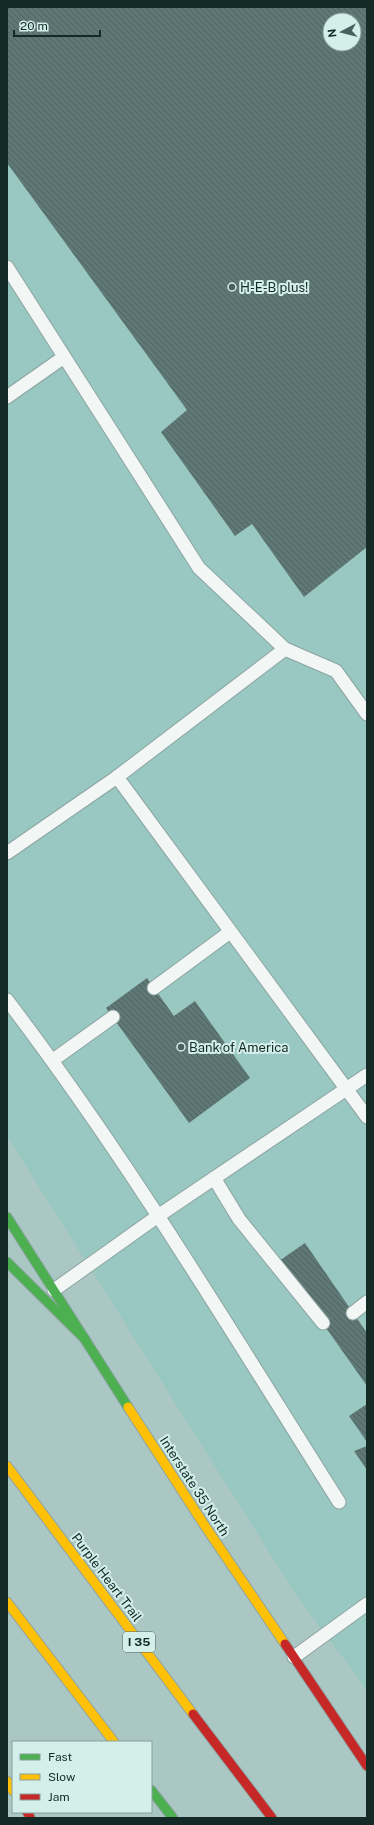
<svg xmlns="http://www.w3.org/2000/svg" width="374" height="1825" font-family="'Public Sans',sans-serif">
	<defs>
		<pattern id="building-back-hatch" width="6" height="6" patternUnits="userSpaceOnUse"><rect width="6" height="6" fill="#607875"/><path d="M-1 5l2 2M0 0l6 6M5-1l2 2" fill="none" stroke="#4e6360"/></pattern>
	</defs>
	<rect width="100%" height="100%" fill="#aac7c3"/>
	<path fill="#98c8c1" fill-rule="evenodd" d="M7,7H367V1690L296,1595L7,1136ZM330,20H354V44H330Z"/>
	<g fill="url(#building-back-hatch)" fill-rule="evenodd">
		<path d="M7,7H367V547L304,597L252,524L235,536L161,432L187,410L7,163ZM330,20H354V44H330Z"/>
		<path d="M147,978L174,1016L195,1001L250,1078L189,1123L106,1008Z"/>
		<path d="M305,1243L367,1333V1386L279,1261Z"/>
		<path d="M367,1404V1442L349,1416Z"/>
		<path d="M367,1446V1470L354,1451Z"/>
	</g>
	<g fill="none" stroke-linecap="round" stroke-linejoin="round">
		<g stroke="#8da4a1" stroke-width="15">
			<g id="lane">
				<path d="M7,267L199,568L285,649L336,671L367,714"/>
				<path d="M7,397L64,357"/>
				<path d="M117,777L285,649"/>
				<path d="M7,853L117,777L367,1117"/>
				<path d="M154,988L230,932"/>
				<path d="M7,1000C129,1160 232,1333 339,1502"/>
				<path d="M53,1060L113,1017"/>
				<path d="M214,1178L239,1219L323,1323"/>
				<path d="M54,1290L158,1216L367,1075"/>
				<path d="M353,1313L367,1302"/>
				<path d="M294,1657L367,1604"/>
			</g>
		</g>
		<g stroke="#8da4a1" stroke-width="11">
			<g id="fast">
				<path d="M7,1217L128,1407"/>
				<path d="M7,1262L85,1339"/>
				<path d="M151,1790L173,1818"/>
			</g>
		</g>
		<g stroke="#8da4a1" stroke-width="11">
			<g id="slow">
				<path d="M128,1407L203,1523L285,1644"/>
				<path d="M7,1466L193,1714"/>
				<path d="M7,1602L114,1742"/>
				<path d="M7,1781L13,1791"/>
			</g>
		</g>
		<g stroke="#8da4a1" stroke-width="11">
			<g id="jam">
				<path d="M285,1644L367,1766"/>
				<path d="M193,1714L272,1818"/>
				<path d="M27,1812L30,1817"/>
			</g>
		</g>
		<use href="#lane" stroke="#f2f7f6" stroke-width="13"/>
		<use href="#fast" stroke="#4caf50" stroke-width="9"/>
		<use href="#slow" stroke="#ffc107" stroke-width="9"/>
		<use href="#jam" stroke="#c62828" stroke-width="9"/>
	</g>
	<g fill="#48615e" stroke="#d4eeea" stroke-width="1.5">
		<circle cx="232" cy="287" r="4"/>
		<circle cx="181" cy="1047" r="4"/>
	</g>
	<g text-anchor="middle" stroke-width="4" stroke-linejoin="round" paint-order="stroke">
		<rect fill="#d4eeea" stroke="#4e6562" stroke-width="1" x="123" y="1632" width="32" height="20" rx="3"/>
		<g font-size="12" font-weight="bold" fill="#142a27">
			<text x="139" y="1646">I 35</text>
		</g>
		<g font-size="13" fill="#142a27" stroke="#d4eeea" text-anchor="start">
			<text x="240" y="292">H-E-B plus!</text>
			<text x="189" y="1052">Bank of America</text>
		</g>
		<g font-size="13" fill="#142a27" stroke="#d4eeea">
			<text transform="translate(195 1486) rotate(57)" y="5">Interstate 35 North</text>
			<text transform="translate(107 1577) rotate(53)" y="5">Purple Heart Trail</text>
		</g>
	</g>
	<rect width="374" height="1825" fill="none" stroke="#142a27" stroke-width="16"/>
	<rect x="12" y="1741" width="140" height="72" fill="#d4eeea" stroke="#87a09c"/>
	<rect x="20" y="1754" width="20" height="6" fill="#4caf50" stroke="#87a09c"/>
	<text x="48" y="1761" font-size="12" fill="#142a27">Fast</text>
	<rect x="20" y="1774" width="20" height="6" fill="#ffc107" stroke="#87a09c"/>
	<text x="48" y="1781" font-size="12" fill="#142a27">Slow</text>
	<rect x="20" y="1794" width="20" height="6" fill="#c62828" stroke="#87a09c"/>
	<text x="48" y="1801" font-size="12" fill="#142a27">Jam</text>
	<g transform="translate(342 32) rotate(263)"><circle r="19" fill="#d4eeea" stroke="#87a09c"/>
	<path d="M0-3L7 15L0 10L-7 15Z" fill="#48615e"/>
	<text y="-6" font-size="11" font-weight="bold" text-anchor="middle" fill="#142a27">N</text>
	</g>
	<path d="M14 30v6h86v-6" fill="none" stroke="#142a27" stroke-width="2"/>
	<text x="20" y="30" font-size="12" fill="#142a27" stroke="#d4eeea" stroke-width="3" paint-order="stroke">20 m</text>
</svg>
